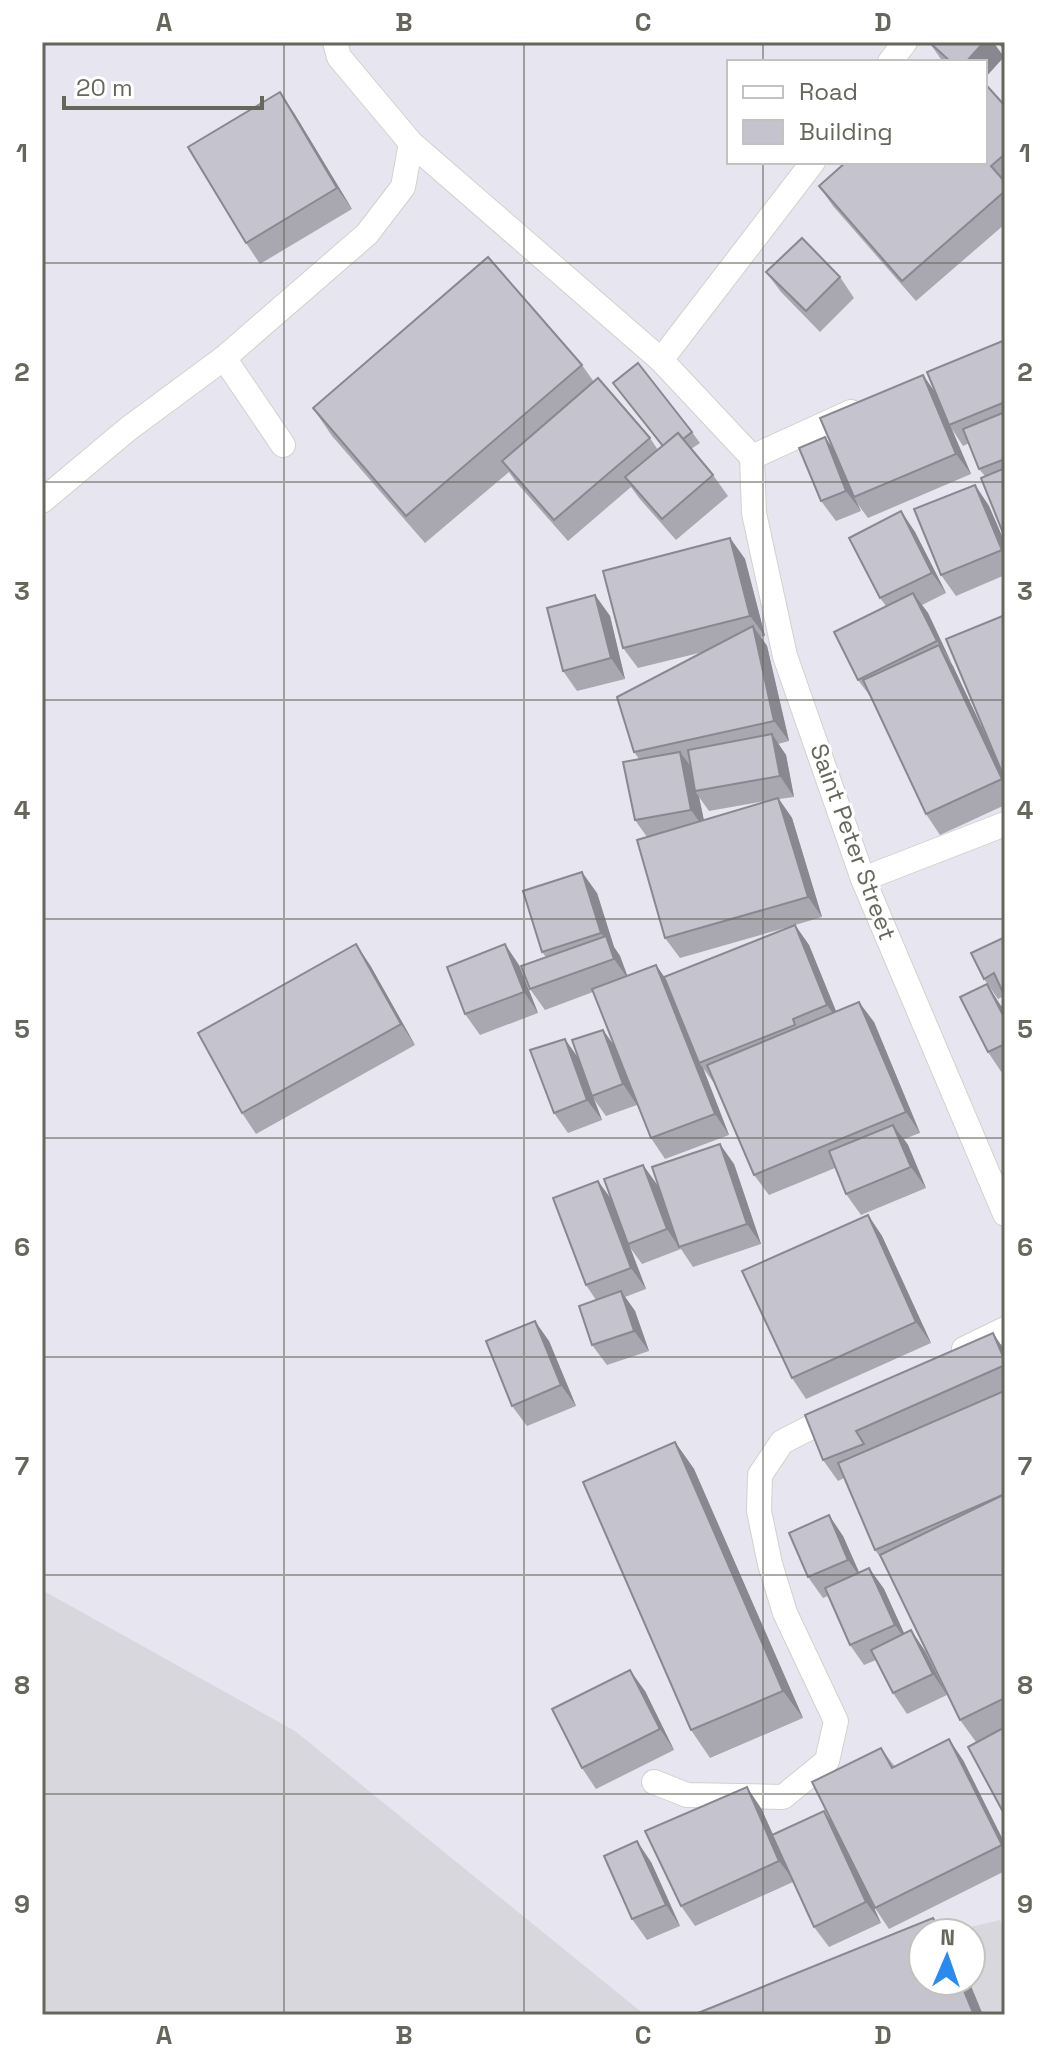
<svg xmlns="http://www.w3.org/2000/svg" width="1047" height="2057" font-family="'Space Grotesk',sans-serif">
	<rect width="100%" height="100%" fill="#e7e5f0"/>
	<g fill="#d8d7de">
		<path d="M42,1590L295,1731L645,2015H42Z"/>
		<path d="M1000,1920L1005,1934V2015H690L840,1970L923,1981H971V1933H945Z"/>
	</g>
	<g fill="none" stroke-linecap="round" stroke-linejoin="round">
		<g stroke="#d1d2cb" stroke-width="26">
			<g id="lane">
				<path d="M224,358L283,445"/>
				<path d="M42,501L128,429L224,358L367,234L403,187L411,143"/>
			</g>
		</g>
		<g stroke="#d1d2cb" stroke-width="26">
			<g id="street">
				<path d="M335,42L339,57L411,143L661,360L752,457"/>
				<path d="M890,62L905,42"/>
				<path d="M661,360L813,162"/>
				<path d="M752,457L754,513L785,656L863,879L1005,1214"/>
				<path d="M752,457L851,412"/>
				<path d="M863,879L1005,824"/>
				<path d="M964,1349L1005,1329"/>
				<path d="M654,1782L687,1795L783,1797L827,1761L836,1721L785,1613L770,1564L759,1511L760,1475L782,1442L839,1413"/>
			</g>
		</g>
		<use href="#lane" stroke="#fff" stroke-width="24"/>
		<use href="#street" stroke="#fff" stroke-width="24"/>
	</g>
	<g fill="#a9a8b1" fill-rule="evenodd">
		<path d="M929,42H993L1004,57L985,62H943Z"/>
		<path d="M1005,106V224L916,301L833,206L819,186Z"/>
		<path d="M294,113L352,209L260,264L246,243Z"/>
		<path d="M766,272L840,277L854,298L820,332L781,292Z"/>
		<path d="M1005,340V538L985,476L979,469L969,443L963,446L952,429L971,474L868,518L857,503L861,511L836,521L821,501L825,437L833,449L923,375L936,394Z"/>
		<path d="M582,365L594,382L650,438L658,450L662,446L613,383L692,432L700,443L691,449L713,475L728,496L676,540L639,498L631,487L568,541L516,482L509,472L425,543L332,436L313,408Z"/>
		<path d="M975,485L989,506L1005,543V575L956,596L941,575Z"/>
		<path d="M901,511L915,532L946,593L922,605L928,613L951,662L989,743L1005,615V805L940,835L926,814L873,700L858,680L886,606L880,598Z"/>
		<path d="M730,538L745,559L765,636L761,637L767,646L789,741L778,744L786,755L794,797L779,799L792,818L822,917L795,925L809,945L836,1011L874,1022L920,1133L904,1139L908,1145L926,1188L861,1215L846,1194L835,1168L769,1195L754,1175L714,1083L703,1068L729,1135L665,1159L651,1138L637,1105L606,1116L593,1098L602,1120L568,1133L554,1113L579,1058L603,1030L614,1046L593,992L545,1010L530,989L546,957L542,952L597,893L614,947L620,956L627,976L656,965L664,977L792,926L680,958L665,938L647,837L635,820L639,759L634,752L703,652L638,668L623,648ZM699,797L709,811L766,801L704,820Z"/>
		<path d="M595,595L610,616L625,679L577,691L563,671Z"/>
		<path d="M1005,937L1004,996L998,999L984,979Z"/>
		<path d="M370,965L415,1045L256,1134L242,1113Z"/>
		<path d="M519,965L538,1013L480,1035L465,1014Z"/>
		<path d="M1001,1005L1005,1012V1071L1002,1073L988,1052Z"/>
		<path d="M734,1164L761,1244L693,1267L681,1249L642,1264L629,1246L646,1289L625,1297L635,1311L649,1351L607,1365L592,1345L596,1300L586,1285L598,1181L612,1200L643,1165L658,1186Z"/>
		<path d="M868,1215L882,1236L931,1343L806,1399L792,1378Z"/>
		<path d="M993,1333L1005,1351V1815L1002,1810L976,1742L960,1720L883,1561L875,1550L844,1478L838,1481L823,1460L805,1415Z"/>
		<path d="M549,1341L576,1406L527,1426L512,1406Z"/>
		<path d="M675,1442L694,1469L803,1718L710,1758L691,1730Z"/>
		<path d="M843,1536L859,1573L869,1568L884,1589L904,1634L911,1630L925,1651L947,1695L907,1714L893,1693L876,1660L864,1665L850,1645L828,1596L823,1598L808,1577Z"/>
		<path d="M645,1691L674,1750L596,1789L582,1768Z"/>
		<path d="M881,1748L895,1767L963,1760L1005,1844V1871L889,1929L875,1908L862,1882L881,1923L829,1947L814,1927L793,1882L695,1926L681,1906L761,1808L773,1835L833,1824Z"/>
		<path d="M651,1862L680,1926L647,1940L632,1919Z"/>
	</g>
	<g fill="#898890">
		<path d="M984,42H993L1004,57L985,78V62H966Z"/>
		<path d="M998,42H1005V49L1004,51Z"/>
		<path d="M280,92L294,113L352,209L337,188Z"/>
		<path d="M923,375L937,395L971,474L956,454Z"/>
		<path d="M825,437L839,458L854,497L861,511L846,491Z"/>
		<path d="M975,485L989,506L1005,543V554Z"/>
		<path d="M901,511L915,532L946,593L932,573Z"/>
		<path d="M730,538L745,559L765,636L750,616Z"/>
		<path d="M913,593L928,613L951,662L937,641Z"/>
		<path d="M595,595L610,616L625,679L611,658Z"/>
		<path d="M753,626L767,646L789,741L774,721Z"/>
		<path d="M939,645L953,666L1005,776L1004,777L1005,784Z"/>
		<path d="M772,734L786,755L794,797L780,776Z"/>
		<path d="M680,752L695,772V791L699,797L706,831L691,810Z"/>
		<path d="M778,798L792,818L822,917L808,897Z"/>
		<path d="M582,872L597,893L614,947L620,956L629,980L614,959L609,944L601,933Z"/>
		<path d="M795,925L809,945L842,1026L827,1005Z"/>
		<path d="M356,944L370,965L415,1045L401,1024Z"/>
		<path d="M505,944L519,965L538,1013L524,992Z"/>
		<path d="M656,965L670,985L699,1063L703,1068L729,1135L715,1114Z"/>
		<path d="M987,984L1005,1012V1019Z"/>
		<path d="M859,1002L874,1022L920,1133L906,1112Z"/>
		<path d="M603,1030L618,1051L637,1105L623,1084Z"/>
		<path d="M565,1039L579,1059L602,1120L587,1100Z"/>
		<path d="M893,1125L908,1145L926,1188L911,1167Z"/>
		<path d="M720,1144L734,1164L761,1244L747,1224Z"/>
		<path d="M643,1165L658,1186L679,1247L667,1229Z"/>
		<path d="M598,1181L613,1202L646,1289L631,1268Z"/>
		<path d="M868,1215L882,1236L931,1343L916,1322Z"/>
		<path d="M621,1291L635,1311L649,1351L634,1331Z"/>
		<path d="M535,1321L549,1341L576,1406L561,1385Z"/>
		<path d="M993,1333L1005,1351V1361Z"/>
		<path d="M675,1442L694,1469L803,1718L783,1691Z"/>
		<path d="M829,1515L843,1536L863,1581L848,1560Z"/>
		<path d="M869,1568L884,1589L910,1646L895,1625Z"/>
		<path d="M911,1630L925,1651L947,1695L933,1674Z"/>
		<path d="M630,1670L645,1691L674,1750L660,1729Z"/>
		<path d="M949,1739L963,1760L1005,1844V1850Z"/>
		<path d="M747,1787L761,1808L794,1881L779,1861Z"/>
		<path d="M824,1811L838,1831L881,1923L866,1902Z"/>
		<path d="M637,1841L651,1862L680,1926L666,1905Z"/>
		<path d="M933,1918L944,1933H940Z"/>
		<path d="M960,1981H969L983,2015H974Z"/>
	</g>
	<g fill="#c4c3ce" stroke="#898890" stroke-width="2">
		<path d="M929,42H984L966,62H951Z"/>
		<path d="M988,87L1005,106V154L991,166L1005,182V191L902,281L819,186L846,162H985V90Z"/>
		<path d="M280,92L337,188L246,243L188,147Z"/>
		<path d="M802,238L840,277L806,311L766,272Z"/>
		<path d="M488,257L582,365L406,516L313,408Z"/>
		<path d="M1005,340V402L949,425L927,372Z"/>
		<path d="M638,363L692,432L683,439L678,433L663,446L613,383Z"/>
		<path d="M923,375L956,454L854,497L820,418Z"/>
		<path d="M598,378L650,438L554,520L502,461Z"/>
		<path d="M1005,412V459L979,469L963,429Z"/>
		<path d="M678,433L713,475L662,519L625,477Z"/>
		<path d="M825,437L846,491L821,501L799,448Z"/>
		<path d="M1005,468V538L981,478Z"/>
		<path d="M975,485L1002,550L941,575L914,509Z"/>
		<path d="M901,511L932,573L880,598L849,538Z"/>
		<path d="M730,538L750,616L623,648L603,571Z"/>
		<path d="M913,593L937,641L858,680L834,632Z"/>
		<path d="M595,595L611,658L563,671L547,608Z"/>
		<path d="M1005,615V777H1004L946,639Z"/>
		<path d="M753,626L774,721L634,752L617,697Z"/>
		<path d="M939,645L1002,779L926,814L863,680Z"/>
		<path d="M772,734L780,776L695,791L688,750Z"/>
		<path d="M680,752L691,810L635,820L623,762Z"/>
		<path d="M778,798L808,897L665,938L637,840Z"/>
		<path d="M582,872L601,933L542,952L523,891Z"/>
		<path d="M795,925L827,1005L793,1019L795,1025L699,1063L664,977Z"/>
		<path d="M606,936L614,959L530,989L521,966Z"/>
		<path d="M1005,937V997L994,973L984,979L971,953Z"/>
		<path d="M356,944L401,1024L242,1113L198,1033Z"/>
		<path d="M505,944L524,992L465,1014L447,967Z"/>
		<path d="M656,965L715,1114L651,1138L592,989Z"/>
		<path d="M987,984L1005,1019V1044L988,1052L960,997Z"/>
		<path d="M859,1002L906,1112L754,1175L707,1065Z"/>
		<path d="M603,1030L623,1084L592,1096L572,1040Z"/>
		<path d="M565,1039L587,1100L554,1113L530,1050Z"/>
		<path d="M893,1125L911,1167L846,1194L829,1151Z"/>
		<path d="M720,1144L747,1224L679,1247L652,1167Z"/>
		<path d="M643,1165L667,1229L628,1244L604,1179Z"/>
		<path d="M598,1181L631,1268L586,1285L553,1198Z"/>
		<path d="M868,1215L916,1322L792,1378L742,1271Z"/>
		<path d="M621,1291L634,1331L592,1345L579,1306Z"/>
		<path d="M535,1321L561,1385L512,1406L486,1341Z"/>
		<path d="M993,1333L1005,1361V1365L856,1431L864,1444L823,1460L805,1415Z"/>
		<path d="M1004,1391L1005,1394V1494L875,1550L838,1463Z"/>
		<path d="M675,1442L783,1691L691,1730L583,1482Z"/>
		<path d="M1005,1494V1698L960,1720L880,1555Z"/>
		<path d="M829,1515L848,1560L808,1577L789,1533Z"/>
		<path d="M869,1568L895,1625L850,1645L825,1588Z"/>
		<path d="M911,1630L933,1674L893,1693L871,1650Z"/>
		<path d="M630,1670L660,1729L582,1768L552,1709Z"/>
		<path d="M1005,1727V1809L1002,1810L968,1747Z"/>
		<path d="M949,1739L1002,1845L875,1908L812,1782L881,1748L892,1768Z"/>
		<path d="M747,1787L779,1861L681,1906L645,1831Z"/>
		<path d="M824,1811L866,1902L814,1927L772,1835Z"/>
		<path d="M637,1841L666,1905L632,1919L604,1856Z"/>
		<path d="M933,1918L940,1933H923V1981H960L974,2015H693Z"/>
	</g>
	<path fill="none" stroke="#66665c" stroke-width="2" stroke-opacity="0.55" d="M284,42V2015M524,42V2015M763,42V62M763,162V2015M42,263H1005M42,482H1005M42,700H1005M42,919H1005M42,1138H1005M42,1357H1005M42,1575H1005M42,1794H1005"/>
	<g text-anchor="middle" stroke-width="6" stroke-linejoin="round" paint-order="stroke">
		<g font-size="24" fill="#66665c" stroke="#fff">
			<text transform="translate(853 842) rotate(70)" y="8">Saint Peter Street</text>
		</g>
	</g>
	<rect width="1047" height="2057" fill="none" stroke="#ffffff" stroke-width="88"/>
	<rect x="727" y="60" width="260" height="104" fill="#ffffff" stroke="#c2c2be" stroke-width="2"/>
	<rect x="743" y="86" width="40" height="12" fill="#ffffff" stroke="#c2c2be" stroke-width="2"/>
	<text x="799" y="100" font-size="24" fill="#66665c">Road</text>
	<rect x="743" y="120" width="40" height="24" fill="#c4c3ce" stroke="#c2c2be" stroke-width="2"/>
	<text x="799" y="140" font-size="24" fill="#66665c">Building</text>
	<g transform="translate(947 1957) rotate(2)"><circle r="38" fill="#ffffff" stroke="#c2c2be" stroke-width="2"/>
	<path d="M0-6L14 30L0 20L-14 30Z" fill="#298af1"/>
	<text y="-12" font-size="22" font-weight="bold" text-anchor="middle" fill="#66665c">N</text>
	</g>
	<path d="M64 96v12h198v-12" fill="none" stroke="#66665c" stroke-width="4"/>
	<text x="76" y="96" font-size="24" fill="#66665c" stroke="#ffffff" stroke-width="6" paint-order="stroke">20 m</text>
	<rect x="44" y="44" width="959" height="1969" fill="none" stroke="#66665c" stroke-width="3"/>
	<g font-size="26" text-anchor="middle" font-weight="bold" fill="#66665c">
		<text x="164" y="31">A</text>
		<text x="404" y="31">B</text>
		<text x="643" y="31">C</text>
		<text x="883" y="31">D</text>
		<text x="22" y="162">1</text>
		<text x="1025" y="162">1</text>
		<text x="22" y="381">2</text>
		<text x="1025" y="381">2</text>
		<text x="22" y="600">3</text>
		<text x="1025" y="600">3</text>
		<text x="22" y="819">4</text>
		<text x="1025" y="819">4</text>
		<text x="22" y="1038">5</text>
		<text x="1025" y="1038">5</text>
		<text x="22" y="1256">6</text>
		<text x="1025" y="1256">6</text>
		<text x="22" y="1475">7</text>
		<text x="1025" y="1475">7</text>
		<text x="22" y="1694">8</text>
		<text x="1025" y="1694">8</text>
		<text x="22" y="1913">9</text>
		<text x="1025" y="1913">9</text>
		<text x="164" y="2044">A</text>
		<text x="404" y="2044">B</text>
		<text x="643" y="2044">C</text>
		<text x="883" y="2044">D</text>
	</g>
</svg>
